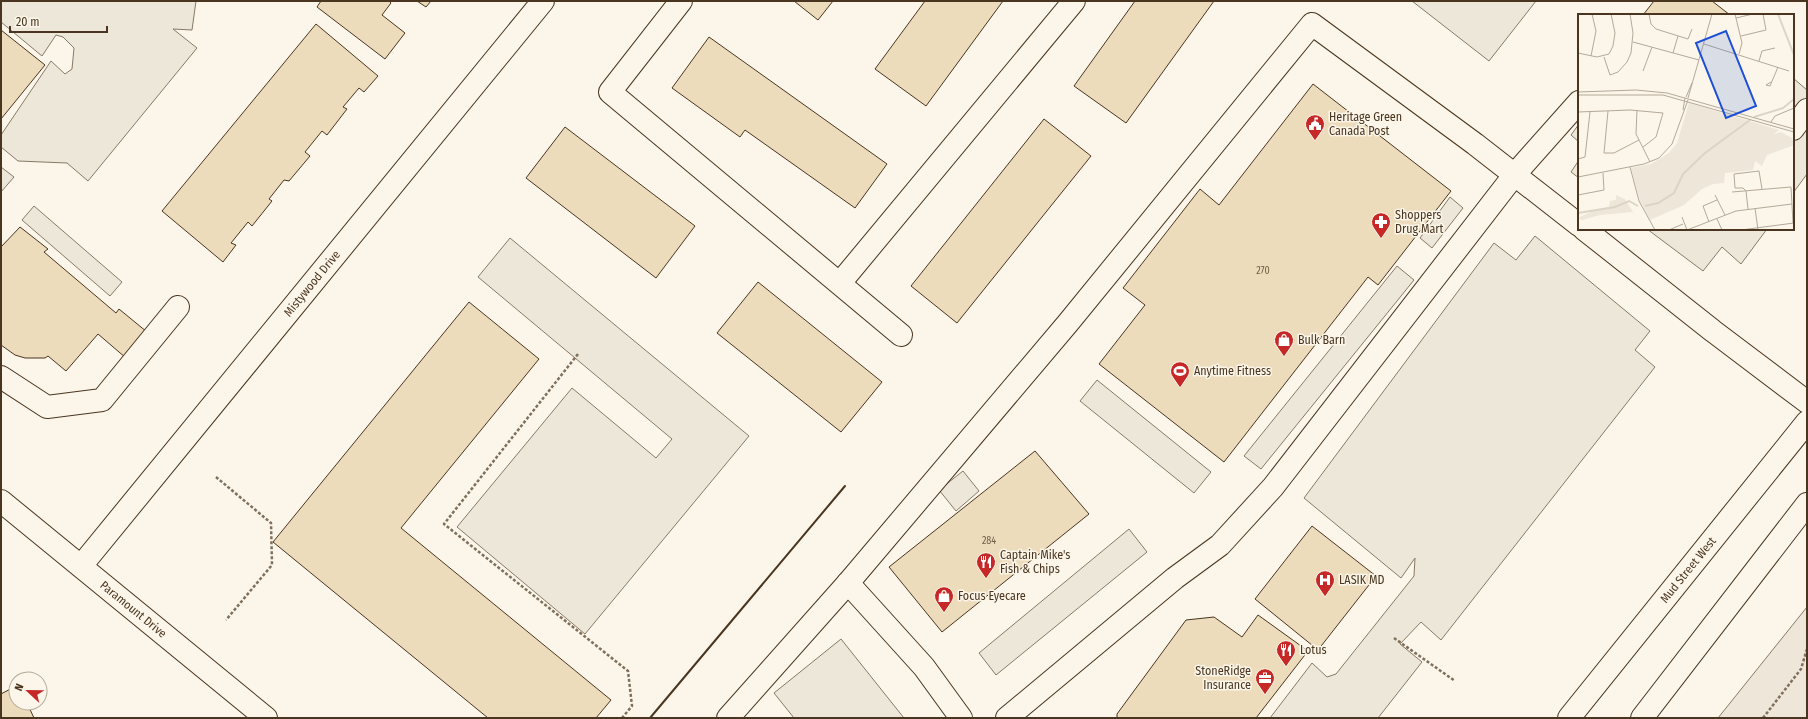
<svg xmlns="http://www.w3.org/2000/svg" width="1808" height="719" font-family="'Fira Sans Condensed',sans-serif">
	<rect width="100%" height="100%" fill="#fbf6e9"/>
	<path fill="#ede6d9" stroke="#887966" d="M1807,607V718H1718Z"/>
	<g fill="#ede7d9" stroke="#887966">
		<path d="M1,1H196L192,30L173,29L197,48L88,181L67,163L18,161L1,147V135L51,61L65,74L72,69L74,48L63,37L56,35L42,56L1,22Z"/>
		<path d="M1412,1H1536L1489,61Z"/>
		<path d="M1793,78L1807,90V174L1793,193Z"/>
		<path d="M1579,124V142L1571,135Z"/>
		<path d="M1579,160V178L1571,172Z"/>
		<path d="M1,167L14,177L1,192Z"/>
		<path d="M1450,197L1463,208L1432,248L1420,238Z"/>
		<path d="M34,206L122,282L110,296L22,220Z"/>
		<path d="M1647,229H1767L1741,264L1722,247L1703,271Z"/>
		<path d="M1535,236L1650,331L1635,350L1655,367L1441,640L1421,622L1400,644L1422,662L1378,718H1270L1312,663L1327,677L1336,674L1414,576L1415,558L1401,578L1304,498L1494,243L1516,260Z"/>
		<path d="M510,238L749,436L585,634L457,527L572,388L656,458L672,439L478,277Z"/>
		<path d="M1397,266L1414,280L1261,469L1244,456Z"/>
		<path d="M1097,380L1211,472L1194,493L1080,401Z"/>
		<path d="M963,471L979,491L956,511L939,490Z"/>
		<path d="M1129,529L1147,552L996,675L979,653Z"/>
		<path d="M841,639L904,718H794L774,693Z"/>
	</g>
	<g fill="#ecdcbc" stroke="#4a3520">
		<path d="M321,1H389L391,3L382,15L405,33L385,59L317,7Z"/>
		<path d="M417,1H431L426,7Z"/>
		<path d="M794,1H833L818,20Z"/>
		<path d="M925,1H1003L926,106L875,69Z"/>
		<path d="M1135,1H1214L1126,123L1074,86Z"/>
		<path d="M1654,1H1712L1730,15H1643Z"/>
		<path d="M316,24L378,76L364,92L359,88L343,107L347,109L327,135L322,131L305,152L310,156L289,181L284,180L269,199L272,201L252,226L248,222L231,243L236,245L223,262L162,211Z"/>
		<path d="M1,30L45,65L1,119Z"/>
		<path d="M709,37L887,164L855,208L745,130L740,137L672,88Z"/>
		<path d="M1313,84L1451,191L1378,285L1368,277L1224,462L1099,364L1145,305L1123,288L1200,189L1219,205Z"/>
		<path d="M1044,119L1091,156L957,323L911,286Z"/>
		<path d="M565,127L695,226L656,278L526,178Z"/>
		<path d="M20,227L48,249L44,252L116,313L119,309L147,332L126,358L98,334L66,371L48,356L45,358H25L15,355L1,345V247Z"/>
		<path d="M758,282L882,382L841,432L717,333Z"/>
		<path d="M469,302L539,359L401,528L611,700L596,718H488L273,542Z"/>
		<path d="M1035,451L1089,514L942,632L889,567Z"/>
		<path d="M1312,526L1376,576L1318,650L1255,599Z"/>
		<path d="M1258,615L1308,651L1256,718H1117V714L1186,620L1214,617L1242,637Z"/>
		<path d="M16,686V703H27L34,718H1V694Z"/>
	</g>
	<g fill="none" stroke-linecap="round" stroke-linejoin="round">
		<g stroke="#4a3520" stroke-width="24">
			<g id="minor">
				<path d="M681,1L610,92L901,335"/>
				<path d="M1793,129L1807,110"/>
				<path d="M1584,229L1713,331L1807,402"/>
				<path d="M840,283L1074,1"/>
				<path d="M1,377L47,407L102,400L178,307"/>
				<path id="s1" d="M1,501L266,718"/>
				<path id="s2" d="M81,566L543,1"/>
				<path d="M848,583L924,667L961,718"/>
				<path d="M728,718L848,583L1068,323L1312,24L1475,144L1579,225"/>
				<path d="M1007,718L1175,578L1220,545L1273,487L1515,174L1579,102"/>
			</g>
		</g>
		<g stroke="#4a3520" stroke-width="24">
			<g id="major">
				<path id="s3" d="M1569,718L1807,422"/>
				<path d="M1642,718L1807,504"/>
			</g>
		</g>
		<g stroke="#7f6f5c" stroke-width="2.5" stroke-dasharray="3 2" stroke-linecap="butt">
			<path d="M578,354L444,524L628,671L632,706L622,718"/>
			<path d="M216,477L271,523L272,565L226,620"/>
			<path d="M1394,638L1455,681"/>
			<path d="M1763,718L1801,669L1807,649"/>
		</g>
		<use href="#minor" stroke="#fbf6e9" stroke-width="22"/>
		<use href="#major" stroke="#fbf6e9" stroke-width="22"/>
		<path stroke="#4a3520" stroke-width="2" d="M650,718L845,486"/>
	</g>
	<defs>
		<g id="civic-pin" transform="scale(1)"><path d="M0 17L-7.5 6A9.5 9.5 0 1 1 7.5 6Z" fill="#c62828" stroke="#fbf6e9"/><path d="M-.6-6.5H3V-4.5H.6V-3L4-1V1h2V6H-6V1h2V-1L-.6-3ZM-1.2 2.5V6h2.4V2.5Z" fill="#fff"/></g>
		<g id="pharmacy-pin" transform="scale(1)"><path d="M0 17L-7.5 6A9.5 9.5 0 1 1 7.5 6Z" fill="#c62828" stroke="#fbf6e9"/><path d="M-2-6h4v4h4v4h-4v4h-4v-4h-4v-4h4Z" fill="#fff"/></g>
		<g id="shop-pin" transform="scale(1)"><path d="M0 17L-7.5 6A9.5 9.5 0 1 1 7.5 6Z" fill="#c62828" stroke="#fbf6e9"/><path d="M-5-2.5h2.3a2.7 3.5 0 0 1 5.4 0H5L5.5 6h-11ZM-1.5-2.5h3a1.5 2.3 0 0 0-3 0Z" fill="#fff"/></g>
		<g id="stadium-pin" transform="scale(1)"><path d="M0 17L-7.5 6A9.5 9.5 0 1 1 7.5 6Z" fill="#c62828" stroke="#fbf6e9"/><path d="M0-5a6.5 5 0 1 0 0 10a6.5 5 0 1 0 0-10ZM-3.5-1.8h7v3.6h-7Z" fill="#fff"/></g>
		<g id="restaurant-pin" transform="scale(1)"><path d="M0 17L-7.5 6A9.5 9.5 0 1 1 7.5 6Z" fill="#c62828" stroke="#fbf6e9"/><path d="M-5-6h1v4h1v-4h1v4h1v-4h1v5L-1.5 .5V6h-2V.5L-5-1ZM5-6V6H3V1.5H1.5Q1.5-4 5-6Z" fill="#fff"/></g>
		<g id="hospital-pin" transform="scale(1)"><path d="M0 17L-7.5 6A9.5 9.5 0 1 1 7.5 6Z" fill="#c62828" stroke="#fbf6e9"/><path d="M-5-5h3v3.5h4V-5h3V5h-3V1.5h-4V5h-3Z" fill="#fff"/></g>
		<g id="office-pin" transform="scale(1)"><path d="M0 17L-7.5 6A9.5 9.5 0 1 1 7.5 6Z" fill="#c62828" stroke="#fbf6e9"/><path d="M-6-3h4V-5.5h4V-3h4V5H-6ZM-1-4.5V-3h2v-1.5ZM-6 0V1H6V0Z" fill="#fff"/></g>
	</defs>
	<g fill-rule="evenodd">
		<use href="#civic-pin" x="1315" y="124"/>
		<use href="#pharmacy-pin" x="1381" y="222"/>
		<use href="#shop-pin" x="1284" y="340"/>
		<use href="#stadium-pin" x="1180" y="371"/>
		<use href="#restaurant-pin" x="986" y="562"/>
		<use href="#hospital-pin" x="1325" y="580"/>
		<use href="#shop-pin" x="944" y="596"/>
		<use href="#restaurant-pin" x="1286" y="650"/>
		<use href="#office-pin" x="1265" y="678"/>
	</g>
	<g text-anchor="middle" stroke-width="3" stroke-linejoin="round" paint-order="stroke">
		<g font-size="10" fill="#725f47">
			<text x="1263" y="274">270</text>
			<text x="989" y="544">284</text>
		</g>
		<g font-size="12" fill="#4a3520" stroke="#fbf6e9" text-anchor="start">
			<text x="1329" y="121">Heritage Green<tspan x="1329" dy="14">Canada Post</tspan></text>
			<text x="1395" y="219">Shoppers<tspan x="1395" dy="14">Drug Mart</tspan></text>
			<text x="1298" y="344">Bulk Barn</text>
			<text x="1194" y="375">Anytime Fitness</text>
			<text x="1000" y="559">Captain Mike's<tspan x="1000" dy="14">Fish &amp; Chips</tspan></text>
			<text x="1339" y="584">LASIK MD</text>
			<text x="958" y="600">Focus Eyecare</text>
			<text x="1300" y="654">Lotus</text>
			<text x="1251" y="675" text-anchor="end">StoneRidge<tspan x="1251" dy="14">Insurance</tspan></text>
		</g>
		<g font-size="12" fill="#4a3520" stroke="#fbf6e9">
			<text dy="4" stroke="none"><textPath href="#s2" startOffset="365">Mistywood Drive</textPath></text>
			<text dy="4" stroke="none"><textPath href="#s3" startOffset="190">Mud Street West</textPath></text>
			<text dy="4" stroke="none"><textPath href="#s1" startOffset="171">Paramount Drive</textPath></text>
		</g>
	</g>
	<g transform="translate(1578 14)">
		<rect width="216" height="216" fill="#fbf6e9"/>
		<path d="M111,89L201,116L196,120L203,118L214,124L216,131L189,141L184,152L177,147L175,156L147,159L146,169L135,170L124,175L106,191L72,206L62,187L53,154L73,150L91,139L99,129ZM38,181L47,185L55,198L22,201L4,206L0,204L15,197L31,193L32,187L38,186Z" fill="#ede6d9"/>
		<path fill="none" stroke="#dcd4c6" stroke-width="2" d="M200,0L216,41M176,103L205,94L216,85M67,192L80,189L96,179L105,160L127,139L172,106M0,199L37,193L51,187L60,192"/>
		<path fill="none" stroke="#b4a999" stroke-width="1" d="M71,0L73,10L78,15L110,25L114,15M157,0L164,29L161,40M158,4L175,0M163,22L188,16L185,0M55,28L121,46M126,30L211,57M0,39L19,43L31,40L35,32L37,19L33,0M95,39L100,22M13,42L18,17L14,0M26,43L32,61L40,58L49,48L53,39L55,19L52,0M181,47L184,37L197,34M65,57L74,33M193,68L188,71L192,72L200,53M0,78L58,76L89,79L216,115M0,81H85L216,118M108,83L114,69M110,84L134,0M59,96L58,120L72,148M105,96L107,84M30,97L26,139H36L61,126M0,98L52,96L85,99L78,123L65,133M193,108L197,102L216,94M0,145L7,143L12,98M52,153L61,187L77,216M0,163L66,150L81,144L94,130L110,86M168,177L165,174H157L156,160L181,157L184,175M168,177L170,195M154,178L213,173L215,209M0,181L26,176L25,159M137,181L147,201M177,194L180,216M104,203L109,216M139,205L144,216M131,208L125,192L139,186M91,216L105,210M109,216L158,197L214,190M163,216L216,209"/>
		<path fill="#1d4ed8" fill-opacity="0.15" stroke="#1d4ed8" stroke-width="2" d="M148,17L178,92L148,104L118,29Z"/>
		<rect width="216" height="216" fill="none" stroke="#4a3520" stroke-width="2"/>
	</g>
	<rect width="1808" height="719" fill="none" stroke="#4a3520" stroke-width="4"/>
	<g transform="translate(28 691) rotate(292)"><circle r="19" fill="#fbf6e9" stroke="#b4a999"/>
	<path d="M0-3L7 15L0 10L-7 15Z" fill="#c62828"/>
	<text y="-6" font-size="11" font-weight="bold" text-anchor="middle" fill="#4a3520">N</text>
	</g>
	<path d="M10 26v6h97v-6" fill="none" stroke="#4a3520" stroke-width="2"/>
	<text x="16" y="26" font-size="12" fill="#4a3520" stroke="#fbf6e9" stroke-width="3" paint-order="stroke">20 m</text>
</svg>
